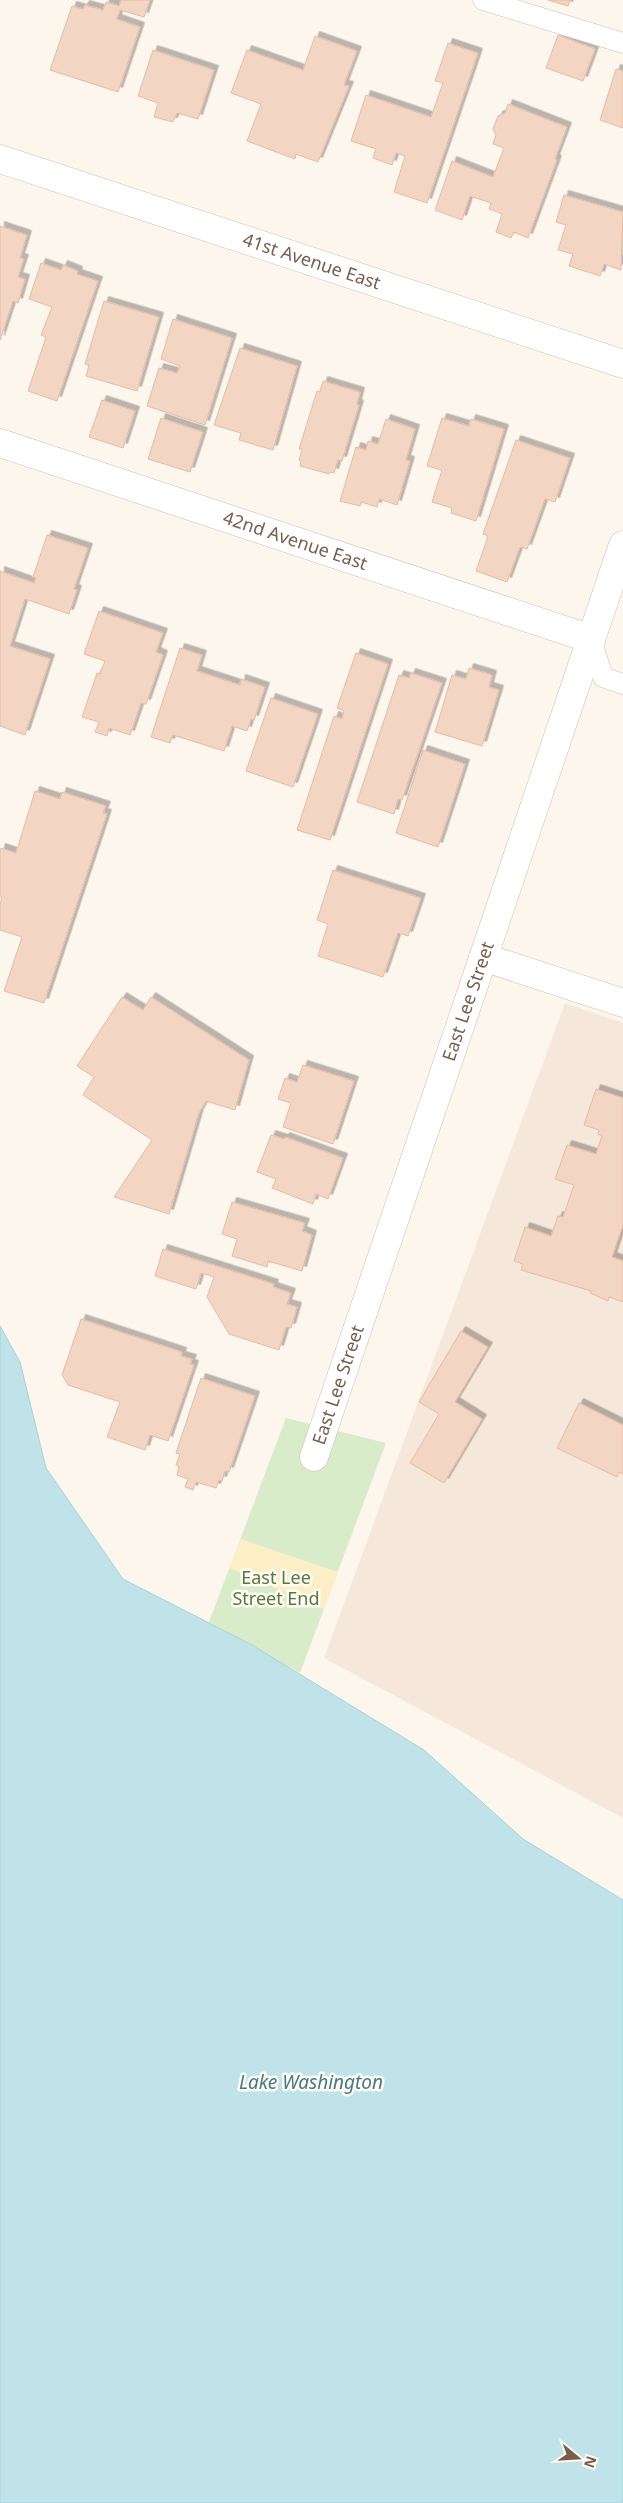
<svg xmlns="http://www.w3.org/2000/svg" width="623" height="2503" font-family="'Noto Sans',sans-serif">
	<defs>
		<filter id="shadow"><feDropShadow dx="4.5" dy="-4.5" stdDeviation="0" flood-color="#0004"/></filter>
	</defs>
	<rect width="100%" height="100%" fill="#fdf6ec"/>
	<path fill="#f5e8da" d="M565,1003L623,1023V1818L324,1658Z"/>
	<path fill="#d8ecc9" d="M286,1418L386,1443L300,1673L209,1622Z"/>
	<path fill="#fcefc7" d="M241,1539L338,1572L324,1609L229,1568Z"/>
	<path fill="#bfe3e8" stroke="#a5d3da" d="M0,1326L20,1362L46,1468L123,1579L252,1645L424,1750L523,1839L623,1900V2503H0Z"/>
	<g fill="#f3d5c3" stroke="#e6bba3" filter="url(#shadow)">
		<path d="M121,0H150L144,17L120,10L117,19L140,27L118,92L50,70L72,6L83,9L85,5L103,10L106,2L119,6Z"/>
		<path d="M548,0H570L568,6Z"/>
		<path d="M558,35L595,49L583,81L546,68Z"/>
		<path d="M315,36L357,51L344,85L349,86L318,162L296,154L295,159L247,141L261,104L231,93L247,50L303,70Z"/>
		<path d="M448,43L478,53L427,203L394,192L405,156L396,153L392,165L373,158L376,149L351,141L366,95L431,117L443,83L435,81Z"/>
		<path d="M153,50L214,70L198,119L177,113L173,122L154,117L158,103L138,96Z"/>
		<path d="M616,69L623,71V128L600,120Z"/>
		<path d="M508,104L567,127L555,159L557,160L528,238L514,232L511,238L496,232L502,214L489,209L491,203L470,196L462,220L435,210L452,161L493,177L504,148L493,144L496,135L493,129L498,116L505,113Z"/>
		<path d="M564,195L623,212L621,270L604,264L600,276L569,266L573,254L558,250L566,225L556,222Z"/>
		<path d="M0,226L27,235L20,258L24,259L18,277L25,279L18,303L13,301L0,340Z"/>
		<path d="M41,263L61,270L63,265L78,271L77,274L98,281L57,401L28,391L46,337L41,335L52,307L29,299Z"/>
		<path d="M104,301L159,317L137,391L86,376L89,365L85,364Z"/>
		<path d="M173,319L232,338L205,425L147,406L159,368L177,373L180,366L161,359Z"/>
		<path d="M240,348L297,366L273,450L239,440L241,433L214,425Z"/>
		<path d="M323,381L360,392L357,404L359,405L342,461L338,460L334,473L330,472L329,474L300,466L301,461L299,460L302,449H299L317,391L320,392Z"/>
		<path d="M102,400L135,411L123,448L89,437Z"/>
		<path d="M161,418L203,432L190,472L148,459Z"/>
		<path d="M442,418L469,426L471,419L504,429L476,521L451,513L452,508L432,502L442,470L427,466Z"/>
		<path d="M386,419L415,429L406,460L410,461L397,505L379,499L377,507L361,502L360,506L340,501L356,447L366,450L368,441L378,444Z"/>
		<path d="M516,440L570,458L555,502L545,499L527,549L520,547L507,582L476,571L488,536L483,534Z"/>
		<path d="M47,535L88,548L74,589L77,590L69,614L25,599L10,646L50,659L25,735L0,726V571L34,583L36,578L33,577Z"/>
		<path d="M99,611L163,633L156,652L163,655L146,704L141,703L130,735L109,728L107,736L95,732L99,722L82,717L97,673L100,674L105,661L84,654Z"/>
		<path d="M180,648L202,655L197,671L240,685L241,679L265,687L254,720L251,719L247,731L232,726L224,751L173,735L170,743L151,737Z"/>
		<path d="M356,653L388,664L330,840L297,830L334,716L342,719L344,711L337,708Z"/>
		<path d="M469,668L492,675L489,687L499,690L482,746L435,732L452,675L466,679Z"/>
		<path d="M411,673L442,683L402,800L398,799L394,814L357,802L399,675L409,678Z"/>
		<path d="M271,698L318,714L293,787L246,771Z"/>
		<path d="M423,750L465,764L438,847L396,833Z"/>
		<path d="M35,791L60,799L62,792L106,806L103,813L107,814L44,1003L4,991L22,937L0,930V904L2,897L0,896V851L1,848L16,853Z"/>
		<path d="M333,870L421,898L408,936L398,933L383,977L318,956L328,924L317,920Z"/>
		<path d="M122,997L143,1010L151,997L249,1060L235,1110L206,1101L199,1113L169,1214L114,1197L152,1140L83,1095L94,1077L77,1066Z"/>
		<path d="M303,1065L354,1081L333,1144L283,1127L291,1103L278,1099L285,1078L297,1082Z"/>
		<path d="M596,1089L623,1098V1225L612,1257L623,1261V1302L609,1297L608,1301L590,1293L591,1291L521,1270L523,1264L514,1261L525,1227L551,1236L558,1216L563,1217L574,1185L555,1179L567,1145L596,1154L602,1136L598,1134L599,1130L584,1125Z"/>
		<path d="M271,1135L284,1139L285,1137L343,1158L328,1199L316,1194L313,1204L272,1188L276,1179L257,1172Z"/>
		<path d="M232,1202L305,1223L302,1231L312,1235L302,1271L268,1261L267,1267L232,1256L237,1239L222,1234Z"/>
		<path d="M163,1249L274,1284L273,1287L291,1293L287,1304L297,1307L291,1328L286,1327L279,1350L229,1334L207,1297L214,1277L201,1273L196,1289L155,1276Z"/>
		<path d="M81,1319L182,1352L181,1356L192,1359L190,1364L194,1365L168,1441L150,1435L145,1450L107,1437L120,1402L68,1385L62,1375Z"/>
		<path d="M461,1331L488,1347L455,1402L482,1419L444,1483L410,1463L439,1414L419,1402Z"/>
		<path d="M201,1378L255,1396L229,1472L225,1471L222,1481L219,1480L216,1488L196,1482L193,1490L185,1487L188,1479L177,1475L179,1466L176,1465L180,1454L176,1453Z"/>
		<path d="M579,1403L623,1425V1474L619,1472L617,1477L557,1448Z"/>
	</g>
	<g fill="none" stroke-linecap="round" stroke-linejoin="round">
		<g stroke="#d1beb0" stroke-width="21">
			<g id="service">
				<path d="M483,0L623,43"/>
				<path d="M591,639L603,677L623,684"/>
			</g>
		</g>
		<g stroke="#d1beb0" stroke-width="29">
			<g id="minor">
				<path id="s1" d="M0,159L623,364"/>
				<path id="s2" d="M0,443L591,639"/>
				<path d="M483,957L623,1003"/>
				<path id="s3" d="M314,1457L623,545"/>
			</g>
		</g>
		<use href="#service" stroke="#fff" stroke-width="20"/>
		<use href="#minor" stroke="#fff" stroke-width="28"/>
	</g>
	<g text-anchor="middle" stroke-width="5" stroke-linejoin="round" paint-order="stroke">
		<g font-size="18" fill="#7a5c4d" stroke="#fffaf3">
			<text dy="6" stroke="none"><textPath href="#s1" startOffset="328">41st Avenue East</textPath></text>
			<text dy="6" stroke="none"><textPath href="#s2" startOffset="311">42nd Avenue East</textPath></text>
			<text dy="6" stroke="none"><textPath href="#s3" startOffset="481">East Lee Street</textPath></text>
			<text dy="6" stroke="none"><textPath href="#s3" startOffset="76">East Lee Street</textPath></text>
		</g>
		<g font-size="18" fill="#537a41" stroke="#fffaf3">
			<text x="276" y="1584">East Lee<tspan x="276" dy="21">Street End</tspan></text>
		</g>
		<g font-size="19" font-style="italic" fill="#437c86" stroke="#fffaf3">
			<text x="311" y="2089">Lake Washington</text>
		</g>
	</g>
	<g transform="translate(578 2458) rotate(108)" stroke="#fffaf3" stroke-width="4" paint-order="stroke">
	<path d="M0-4L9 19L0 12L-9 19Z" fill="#7a5c4d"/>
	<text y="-8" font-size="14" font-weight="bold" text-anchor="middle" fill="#7a5c4d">N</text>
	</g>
</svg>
